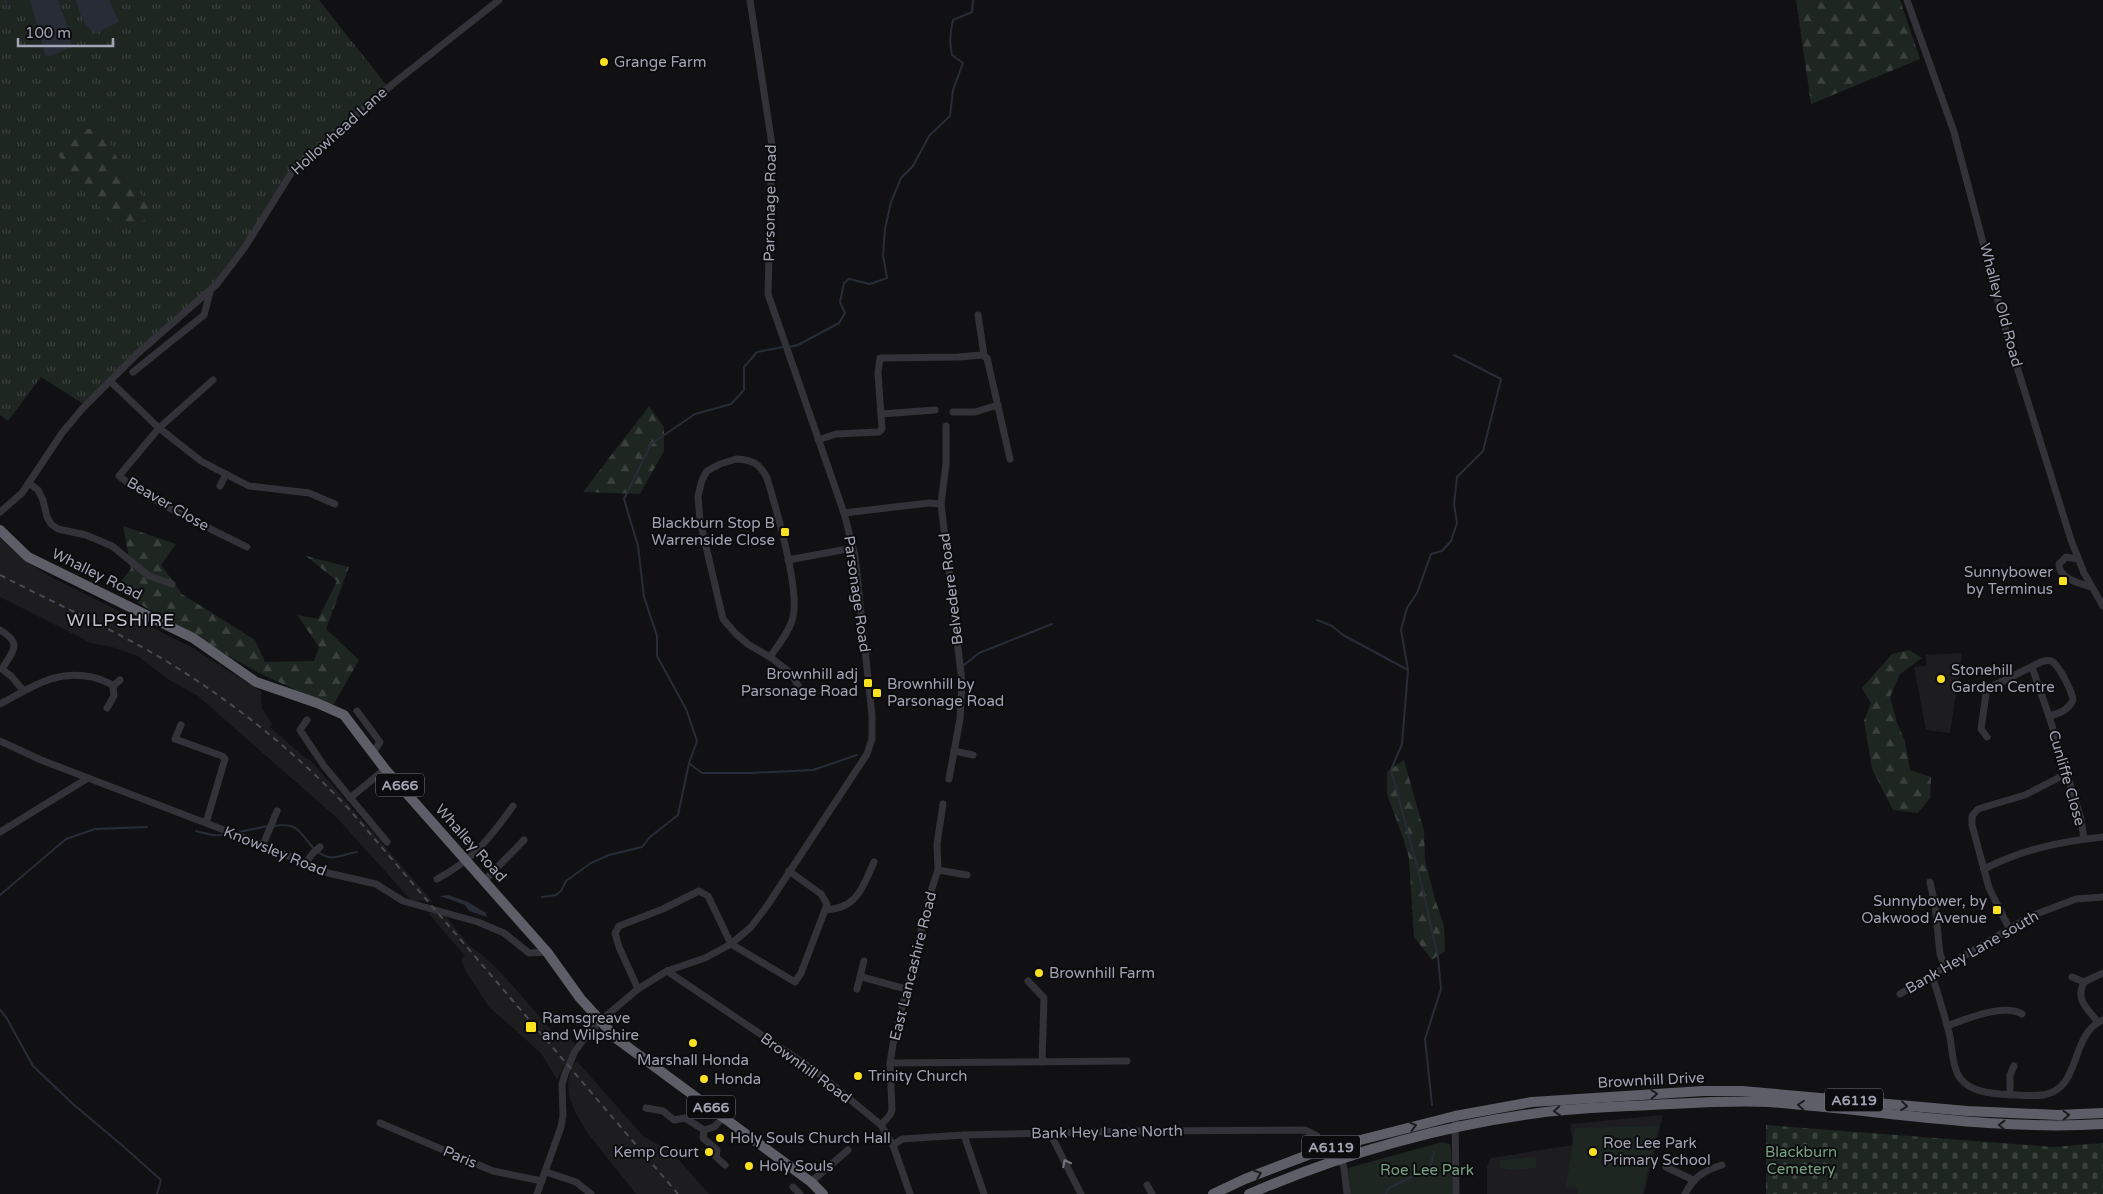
<svg xmlns="http://www.w3.org/2000/svg" width="2103" height="1194" font-family="'Varela Round',sans-serif">
	<defs>
		<pattern id="grass-tufts" width="24" height="20" patternUnits="userSpaceOnUse" patternTransform="scale(1.25)"><rect width="24" height="20" fill="#1d2620"/><path d="M3 7l-1-3M5 7V3M7 7l1-3M15 17l-1-3M17 17v-4M19 17l1-3" fill="none" stroke="#3b423e"/></pattern>
		<pattern id="forest-firs" width="22" height="20" patternUnits="userSpaceOnUse" patternTransform="scale(1.25)"><rect width="22" height="20" fill="#1d2620"/><path d="M5 1l3.5 6h-7zM16 11l3.5 6h-7z" fill="#3b423e"/></pattern>
		<pattern id="cemetery-stones" width="16" height="16" patternUnits="userSpaceOnUse" patternTransform="scale(1.25)"><rect width="16" height="16" fill="#1d2620"/><path d="M2 7V4a2 2 0 0 1 4 0v3zM10 15v-3a2 2 0 0 1 4 0v3z" fill="#3b423e"/></pattern>
	</defs>
	<rect width="100%" height="100%" fill="#111113"/>
	<g fill="#1d1d20">
		<path d="M0,538L26,561L53,578L191,647L262,692L261,697L262,708L272,724L270,727L304,757L311,761L433,902L411,900L337,818L198,696L166,678L138,656L112,647L91,643L0,597Z"/>
		<path d="M1962,653L1950,733L1926,730L1914,667L1926,666V655Z"/>
		<path d="M428,913H443L470,946L485,957L507,979L557,1037L563,1032L575,1044L557,1080L541,1053L489,1007L466,972L461,960L465,956Z"/>
		<path d="M577,1061L643,1136L671,1151L709,1194H636L589,1135L575,1112L569,1096L568,1083L572,1066Z"/>
		<path d="M1663,1115L1644,1194H1487V1167L1491,1158L1573,1145L1570,1124Z"/>
	</g>
	<path fill="url(#grass-tufts)" d="M0,0H319L388,87L295,167L228,270L85,405L41,377L8,421L0,415Z"/>
	<g fill="url(#forest-firs)">
		<path d="M1796,0H1900L1920,59L1811,104Z"/>
		<path d="M104,127L115,154L127,176L157,215L132,225L117,228L52,147L76,131Z"/>
		<path d="M649,406L664,427V451L640,494L583,492Z"/>
		<path d="M123,526L176,544L161,565L182,594L255,640L265,662L314,661L319,647L297,615L318,619L337,581L306,556L349,567L326,629L359,660L332,707L259,673L175,626L115,588L131,569Z"/>
		<path d="M1909,650L1922,658L1900,674L1890,697L1897,723L1905,741L1910,770L1931,777L1930,798L1918,813L1893,810L1872,769L1864,721L1871,703L1862,688L1892,654Z"/>
		<path d="M1404,760L1424,831L1425,860L1435,899L1444,926L1445,951L1432,960L1414,937L1409,858L1403,838L1387,794V772Z"/>
	</g>
	<path fill="url(#cemetery-stones)" d="M1766,1125L2053,1147L2103,1143V1194H1766Z"/>
	<g fill="#1d2620">
		<path d="M1659,1126L1642,1194H1578V1188L1566,1186L1575,1128Z"/>
		<path d="M1442,1142L1450,1144L1451,1148L1453,1194H1350L1348,1168Z"/>
		<path d="M1536,1157V1168L1512,1170L1500,1168V1160Z"/>
	</g>
	<g fill="#272c37">
		<path d="M30,0H58L70,33L72,47L48,57L45,55Z"/>
		<path d="M76,0H109L119,22L96,33C85,29 78,10 76,0Z"/>
		<path d="M448,895L468,902L486,913L487,917L469,911L465,905L440,896Z"/>
	</g>
	<g fill="none" stroke-linecap="round" stroke-linejoin="round">
		<g stroke="#272c37" stroke-width="2">
			<path d="M5,0L7,7"/>
			<path d="M788,347L798,345L839,323L845,313L840,302L844,283L849,279L870,284L887,278L883,255L885,229L891,202L901,178L913,166L929,136L950,116L953,90L963,63L952,55C949,43 950,32 953,20L972,12L973,0"/>
			<path d="M1317,620L1332,626L1343,635L1408,670"/>
			<path d="M964,665L979,653L1052,624"/>
			<path d="M690,764L702,773H749L813,770L857,755"/>
			<path d="M273,826C299,822 298,831 314,849"/>
			<path d="M196,831C208,834 217,837 229,834"/>
			<path d="M239,832L268,826"/>
			<path d="M318,852C333,863 341,854 357,852"/>
			<path d="M0,895L66,839L95,829L147,827"/>
			<path d="M542,897L556,895L561,891L566,881L591,863L609,855L642,847L650,837L678,815L689,763L697,741L686,709L657,656V636L644,597L638,546L624,499L651,444L695,414L731,404L744,390V367L757,352L783,347"/>
			<path d="M0,1010L6,1017L33,1066L73,1104L124,1147L161,1180L157,1194"/>
			<path d="M1432,1105L1425,1039L1441,989L1438,957L1419,874L1391,770L1402,744L1408,670L1401,630L1407,608L1417,593L1431,554L1442,551L1451,541L1457,523L1454,504L1457,477L1483,451L1501,379L1454,355"/>
			<path d="M1386,1194L1389,1188L1430,1168L1434,1152"/>
		</g>
		<g stroke="#323238" stroke-width="7">
			<path d="M1907,0L1954,132L2008,338L2071,540L2084,573L2103,606"/>
			<path d="M978,315L984,355"/>
			<path d="M133,372L204,315L210,292"/>
			<path d="M213,380L159,428L119,476C155,504 206,526 247,547"/>
			<path d="M110,381L159,428L201,461L216,469L249,486L309,493L335,504"/>
			<path d="M953,412H975L998,405"/>
			<path d="M881,414L935,410"/>
			<path d="M946,426V464L941,504L962,682L960,719L949,779"/>
			<path d="M818,440L836,434L879,432L882,429L878,373L880,358L959,357L982,355L987,358L1010,459"/>
			<path d="M736,459C753,460 759,463 767,478C776,508 800,589 793,617C790,631 778,645 770,657L749,645L736,634L723,619L700,521L698,496L702,480L707,471L720,464Z"/>
			<path d="M30,484L38,490L43,500L47,517L51,524L58,529L86,535L112,546L149,576L172,584"/>
			<path d="M220,486L226,474"/>
			<path d="M0,512L22,493L62,433L82,409L137,354L217,284L245,247L295,167L394,83L499,0"/>
			<path d="M844,513L929,503L941,504"/>
			<path d="M2078,559L2066,557L2059,564C2059,579 2079,583 2091,587"/>
			<path d="M788,560L853,548"/>
			<path d="M0,630C23,643 13,651 2,669L11,676L23,690"/>
			<path d="M770,657L791,673L804,696"/>
			<path d="M2032,667L2049,716"/>
			<path d="M113,686L120,680"/>
			<path d="M0,704C31,688 54,669 92,677C99,679 107,681 113,686L114,696L107,708"/>
			<path d="M357,711L380,742L373,753"/>
			<path d="M307,720L300,730L324,766L387,842"/>
			<path d="M181,725L175,739L222,756L225,759L206,823"/>
			<path d="M1987,737L1981,729L1986,694L1989,688L2041,662C2045,661 2049,659 2053,662C2060,668 2072,691 2073,700C2069,709 2059,714 2049,716L2081,819L2084,839"/>
			<path d="M0,741L41,760L263,845L328,873L376,884L403,901L478,922L504,933L529,953L547,952"/>
			<path d="M954,751L973,755"/>
			<path d="M350,798L385,769"/>
			<path d="M0,832L88,778"/>
			<path d="M263,845L277,811"/>
			<path d="M305,864L313,853L320,847"/>
			<path d="M1984,869C2024,849 2058,842 2103,837"/>
			<path d="M938,870L967,875"/>
			<path d="M789,871L821,894L827,904L825,910C857,909 863,887 874,862"/>
			<path d="M437,879C473,860 490,838 513,806"/>
			<path d="M484,881L524,840"/>
			<path d="M1930,882L1935,905L1940,954L1945,967"/>
			<path d="M2009,928L1989,888L1972,825V816L1978,809L2025,795L2066,774"/>
			<path d="M667,971L818,1073L881,1125L893,1145L910,1194"/>
			<path d="M1932,975C1938,995 1945,1016 1950,1037C1952,1047 1952,1060 1956,1070C1964,1095 1998,1094 2018,1095C2035,1096 2052,1098 2064,1083C2079,1064 2077,1031 2103,1020"/>
			<path d="M862,977L906,989"/>
			<path d="M2072,977L2084,982"/>
			<path d="M1028,981L1044,998L1042,1062"/>
			<path d="M638,989L619,947L615,933L619,926L663,909L699,891L708,896L731,944L795,982L801,973L825,910"/>
			<path d="M857,989L864,961"/>
			<path d="M1900,994L2031,916L2076,899L2103,897"/>
			<path d="M2098,1022C2087,1008 2075,1000 2084,982L2103,973"/>
			<path d="M1947,1026C1966,1019 2003,1003 2022,1014"/>
			<path d="M890,1063L1127,1061"/>
			<path d="M2010,1095V1075L2014,1066"/>
			<path d="M646,1108L663,1111L674,1120L685,1118L704,1130L703,1138L717,1150L716,1157L725,1165"/>
			<path d="M1455,1116L1456,1194"/>
			<path d="M380,1123L493,1171L542,1181"/>
			<path d="M881,1125L890,1115L892,1110L890,1063L893,1044L932,888L938,870L937,844L943,804"/>
			<path d="M704,1130L714,1127L724,1117"/>
			<path d="M1050,1133L1081,1194"/>
			<path d="M964,1135L984,1194"/>
			<path d="M893,1145L902,1139L964,1135L1135,1131L1305,1130L1317,1136L1319,1141"/>
			<path d="M1341,1160L1344,1168L1347,1194"/>
			<path d="M1666,1167L1693,1180"/>
			<path d="M546,1172L576,1182L591,1194"/>
			<path d="M811,1182L848,1150"/>
			<path d="M1147,1185L1152,1194"/>
			<path d="M793,1187L800,1194"/>
			<path d="M537,1194L561,1127L563,1115L562,1084L565,1074L575,1051L587,1035L600,1021L638,989L667,971L705,958L731,944L751,927L767,906L867,754L872,739V715L855,556L844,513L768,294L772,145L750,0"/>
			<path d="M1685,1194C1694,1177 1703,1171 1722,1165"/>
		</g>
		<g stroke="#5e5e69" stroke-width="10">
			<path d="M0,530L28,557L193,638L256,682L317,703L344,715L385,769L547,952L580,998L617,1039L811,1182L823,1194"/>
			<path d="M1213,1194L1245,1179L1321,1150L1455,1116L1532,1102L1703,1091H1742L1967,1111L2058,1115L2103,1113"/>
			<path d="M1249,1194C1340,1155 1440,1126 1538,1113C1575,1108 1613,1107 1651,1105C1690,1103 1729,1100 1769,1102C1880,1110 1990,1131 2103,1124"/>
		</g>
		<path stroke="#494951" stroke-width="2" stroke-dasharray="6 5" stroke-linecap="butt" d="M0,575C60,606 122,633 179,669C242,709 298,755 349,809L678,1194"/>
	</g>
	<defs><path id="oneway-chevron" d="M-2-3.5L2.5 0L-2 3.5" fill="none" stroke-width="1.6" stroke-linecap="round" stroke-linejoin="round" transform="scale(1.25)"/></defs>
	<g stroke="#1c1c20">
		<use href="#oneway-chevron" transform="translate(1654 1094) rotate(-4)"/>
		<use href="#oneway-chevron" transform="translate(1801 1105) rotate(-175)"/>
		<use href="#oneway-chevron" transform="translate(1904 1106) rotate(6)"/>
		<use href="#oneway-chevron" transform="translate(1557 1111) rotate(175)"/>
		<use href="#oneway-chevron" transform="translate(2066 1115) rotate(-2)"/>
		<use href="#oneway-chevron" transform="translate(2002 1125) rotate(-179)"/>
		<use href="#oneway-chevron" transform="translate(1413 1126) rotate(-14)"/>
		<use href="#oneway-chevron" transform="translate(1258 1174) rotate(-21)"/>
	</g>
	<use stroke="#757682" href="#oneway-chevron" transform="translate(1066 1163) rotate(-117)"/>
	<g fill="#fce120" stroke="#0c0c0e" stroke-width="2">
		<circle cx="604" cy="62" r="5"/>
		<rect x="780" y="527" width="10" height="10" rx="2.5"/>
		<rect x="2058" y="576" width="10" height="10" rx="2.5"/>
		<circle cx="1941" cy="679" r="5"/>
		<rect x="863" y="678" width="10" height="10" rx="2.5"/>
		<rect x="872" y="688" width="10" height="10" rx="2.5"/>
		<rect x="1992" y="905" width="10" height="10" rx="2.5"/>
		<circle cx="1039" cy="973" r="5"/>
		<rect x="525" y="1021" width="12" height="12" rx="2.5"/>
		<circle cx="693" cy="1043" r="5"/>
		<circle cx="858" cy="1076" r="5"/>
		<circle cx="704" cy="1079" r="5"/>
		<circle cx="720" cy="1138" r="5"/>
		<circle cx="709" cy="1152" r="5"/>
		<circle cx="1593" cy="1152" r="5"/>
		<circle cx="749" cy="1166" r="5"/>
	</g>
	<g text-anchor="middle" stroke-width="4" stroke-linejoin="round" paint-order="stroke">
		<g fill="#0c0c0e" stroke="#747682" stroke-width="1">
			<rect x="376" y="773.5" width="48" height="23" rx="4"/>
			<rect x="1825" y="1088.5" width="58" height="23" rx="4"/>
			<rect x="687" y="1095.5" width="48" height="23" rx="4"/>
			<rect x="1302" y="1135.5" width="58" height="23" rx="4"/>
		</g>
		<g font-size="14" font-weight="bold" fill="#a1a3b4">
			<text x="400" y="790">A666</text>
			<text x="1854" y="1105">A6119</text>
			<text x="711" y="1112">A666</text>
			<text x="1331" y="1152">A6119</text>
		</g>
		<g font-size="15" fill="#a1a3b4" stroke="#0c0c0e" text-anchor="start">
			<text x="614" y="67">Grange Farm</text>
			<text x="775" y="528" text-anchor="end">Blackburn Stop B<tspan x="775" dy="17">Warrenside Close</tspan></text>
			<text x="2053" y="577" text-anchor="end">Sunnybower<tspan x="2053" dy="17">by Terminus</tspan></text>
			<text x="1951" y="675">Stonehill<tspan x="1951" dy="17">Garden Centre</tspan></text>
			<text x="858" y="679" text-anchor="end">Brownhill adj<tspan x="858" dy="17">Parsonage Road</tspan></text>
			<text x="887" y="689">Brownhill by<tspan x="887" dy="17">Parsonage Road</tspan></text>
			<text x="1987" y="906" text-anchor="end">Sunnybower, by<tspan x="1987" dy="17">Oakwood Avenue</tspan></text>
			<text x="1049" y="978">Brownhill Farm</text>
			<text x="542" y="1023">Ramsgreave<tspan x="542" dy="17">and Wilpshire</tspan></text>
			<text x="693" y="1065" text-anchor="middle">Marshall Honda</text>
			<text x="868" y="1081">Trinity Church</text>
			<text x="714" y="1084">Honda</text>
			<text x="730" y="1143">Holy Souls Church Hall</text>
			<text x="1603" y="1148">Roe Lee Park<tspan x="1603" dy="17">Primary School</tspan></text>
			<text x="699" y="1157" text-anchor="end">Kemp Court</text>
			<text x="759" y="1171">Holy Souls</text>
		</g>
		<g font-size="15" fill="#a1a3b4" stroke="#0c0c0e">
			<text transform="translate(339 131) rotate(-42)" y="5">Hollowhead Lane</text>
			<text transform="translate(770 203) rotate(-89)" y="5">Parsonage Road</text>
			<text transform="translate(2001 305) rotate(75)" y="5">Whalley Old Road</text>
			<text transform="translate(168 504) rotate(30)" y="5">Beaver Close</text>
			<text transform="translate(97 574) rotate(26)" y="5">Whalley Road</text>
			<text transform="translate(951 589) rotate(-97)" y="5">Belvedere Road</text>
			<text transform="translate(857 594) rotate(82)" y="5">Parsonage Road</text>
			<text transform="translate(2067 778) rotate(74)" y="5">Cunliffe Close</text>
			<text transform="translate(471 843) rotate(48)" y="5">Whalley Road</text>
			<text transform="translate(275 851) rotate(22)" y="5">Knowsley Road</text>
			<text transform="translate(1972 952) rotate(-30)" y="5">Bank Hey Lane south</text>
			<text transform="translate(913 966) rotate(-76)" y="5">East Lancashire Road</text>
			<text transform="translate(806 1068) rotate(36)" y="5">Brownhill Road</text>
			<text transform="translate(1651 1080) rotate(-3)" y="5">Brownhill Drive</text>
			<text transform="translate(1107 1132) rotate(-1)" y="5">Bank Hey Lane North</text>
			<text transform="translate(460 1157) rotate(23)" y="5">Paris</text>
		</g>
		<g font-size="15" fill="#77a183" stroke="#0c0c0e">
			<text x="1801" y="1157">Blackburn<tspan x="1801" dy="17">Cemetery</tspan></text>
			<text x="1427" y="1175">Roe Lee Park</text>
		</g>
		<g font-size="18" letter-spacing="1" fill="#c3c3d0" stroke="#0c0c0e">
			<text x="121" y="626">WILPSHIRE</text>
		</g>
	</g>
	<path d="M18 38v8h95v-8" fill="none" stroke="#a1a3b4" stroke-width="2.5"/>
	<text x="25" y="38" font-size="15" fill="#a1a3b4" stroke="#0c0c0e" stroke-width="4" paint-order="stroke">100 m</text>
</svg>
